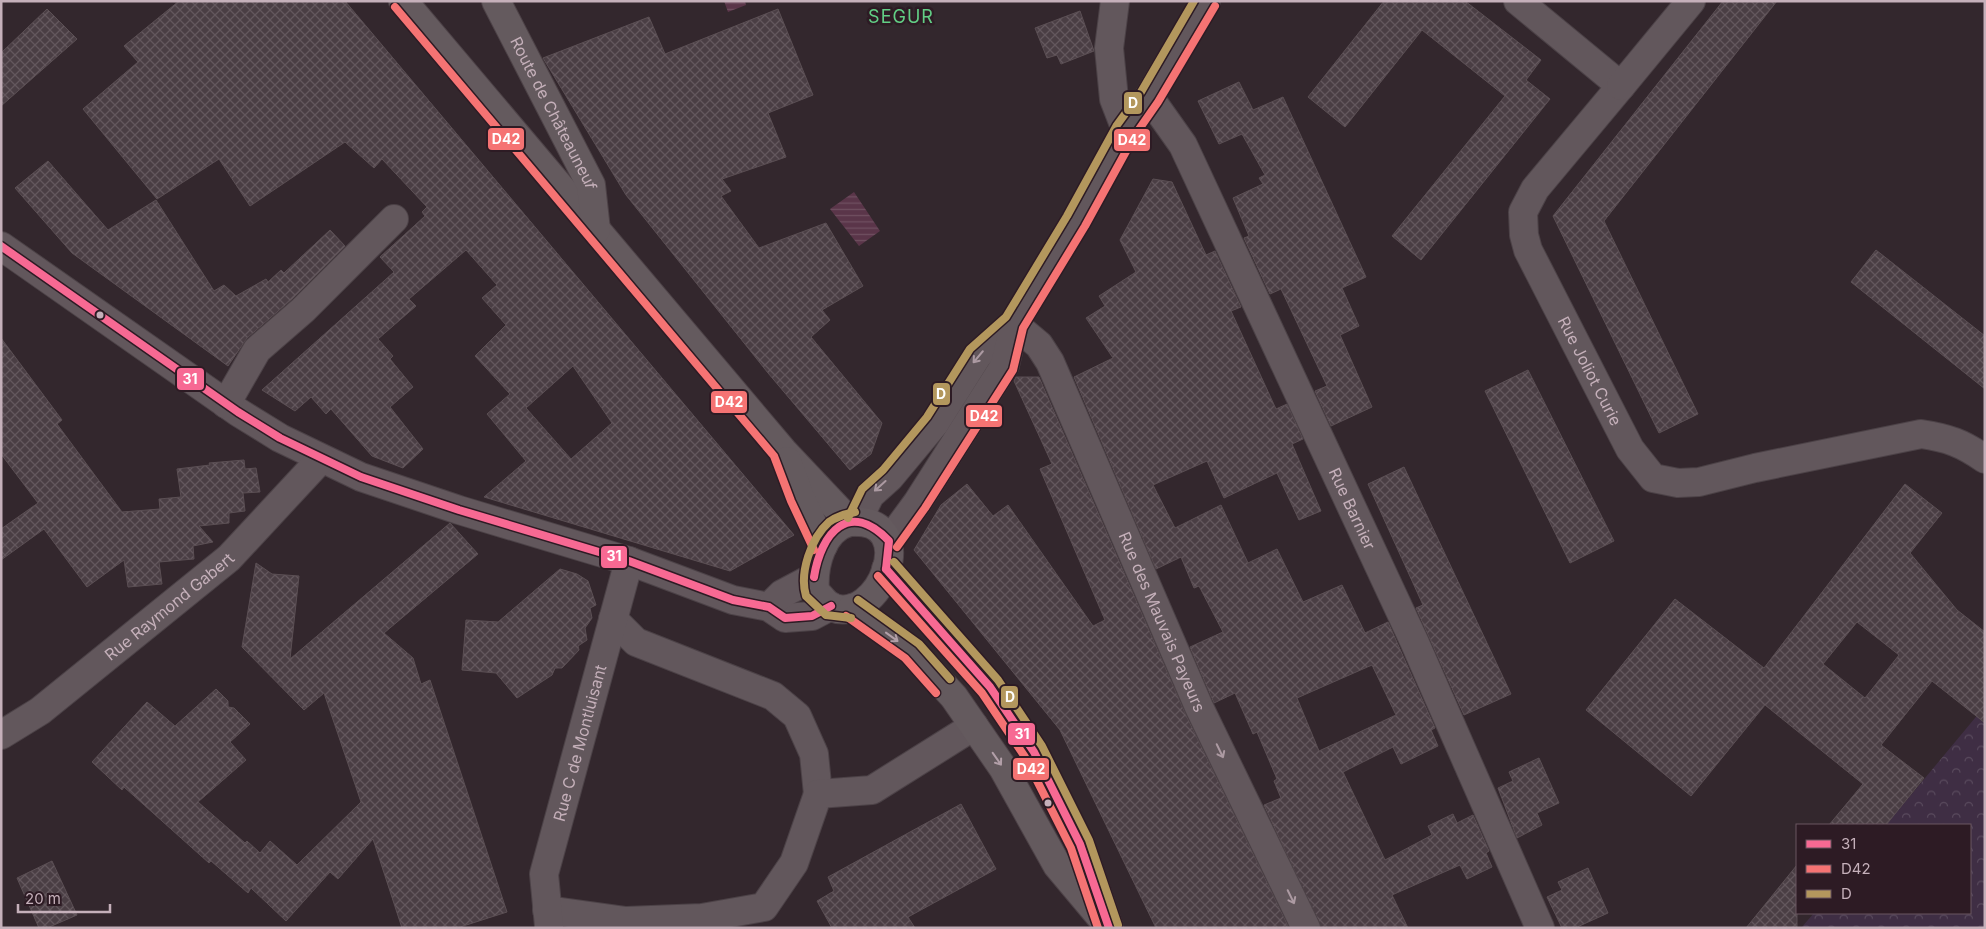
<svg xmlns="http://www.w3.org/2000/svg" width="1986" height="929" font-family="Inter,sans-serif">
	<defs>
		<pattern id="forest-crowns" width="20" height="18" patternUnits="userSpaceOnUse" patternTransform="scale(1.25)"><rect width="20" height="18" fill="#3f2e44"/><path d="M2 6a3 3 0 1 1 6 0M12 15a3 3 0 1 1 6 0" fill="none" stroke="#594a5d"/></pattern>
		<pattern id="water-rules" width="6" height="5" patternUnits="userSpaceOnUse" patternTransform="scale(1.25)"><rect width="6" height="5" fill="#5a3549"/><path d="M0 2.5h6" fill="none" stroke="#705061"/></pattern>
		<pattern id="building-cross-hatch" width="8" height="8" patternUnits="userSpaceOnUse" patternTransform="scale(1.25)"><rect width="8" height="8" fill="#4a3e44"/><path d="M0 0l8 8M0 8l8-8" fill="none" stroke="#63575d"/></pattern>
	</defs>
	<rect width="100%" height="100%" fill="#33272d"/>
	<path fill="url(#forest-crowns)" d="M1985,706V928H1801L1814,913H1970V825H1886Z"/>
	<g fill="url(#water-rules)">
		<path d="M724,1H745L746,5L728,12Z"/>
		<path d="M854,192L880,231L859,246L830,209Z"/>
	</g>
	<g fill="url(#building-cross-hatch)" stroke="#5b4f54" fill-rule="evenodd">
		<path d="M179,1H345L794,535L730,571L484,497L526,461L487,414L510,394L475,356L506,325L482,298L497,285L466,250L409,299L416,306L378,339L393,356L390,359L413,387L390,407L423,449L403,468L372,456L331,409L326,414L311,397L295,411L262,390L394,272L380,257L425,216L422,212L427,207L382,159L374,168L345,142L250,206L219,159L157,199L83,109L138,62L124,46ZM573,366L612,423L571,459L526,408Z"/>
		<path d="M1384,1H1465L1541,60L1526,80L1550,99L1421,260L1392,236L1505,96L1422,30L1345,127L1308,97Z"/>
		<path d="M1723,1H1777L1604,221L1698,414L1659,433L1553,216Z"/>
		<path d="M47,9L77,39L1,106V53Z"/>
		<path d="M778,9L813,95L768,113L786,157L722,179L731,191L721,196L759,248L826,223L863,286L822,310L830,320L811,337L882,423L871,454L850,470L768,373L626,195L543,58L649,17L665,54Z"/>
		<path d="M1080,11L1094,51L1061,64L1057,55L1047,58L1035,28Z"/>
		<path d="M1239,82L1253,110L1283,97L1366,277L1342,288L1359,326L1340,335L1372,407L1331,426L1315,391L1327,386L1281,289L1270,294L1244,238L1249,236L1233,198L1263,184L1259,178L1265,175L1242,134L1219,144L1198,101Z"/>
		<path d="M48,161L108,230L156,200L214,291L224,285L236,296L266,279L268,282L281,270L284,273L330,230L345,246L292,299L247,338L228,366L72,253L15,188Z"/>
		<path d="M1153,179L1172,182L1206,255L1215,251L1241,307L1231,311L1276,409L1287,404L1303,439L1292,444L1321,511L1299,520L1277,473L1224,498L1207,461L1153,485L1175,528L1221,505L1248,563L1277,549L1303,602L1342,585L1365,633L1388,622L1435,728L1431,730L1438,746L1401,764L1393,747L1343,772L1385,860L1432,835L1428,826L1453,814L1457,823L1473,815L1489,851L1486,853L1492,867L1467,879L1460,865L1392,895L1408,928H1321L1264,805L1281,798L1274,781L1277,779L1257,732L1253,734L1235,693L1214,703L1190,647L1223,632L1199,586L1194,588L1181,557L1156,569L1074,377L1113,358L1086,318L1105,306L1099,296L1136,272L1120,240ZM1372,665L1396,715L1319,751L1297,698Z"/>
		<path d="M1876,250L1985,336V389L1851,282Z"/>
		<path d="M1,338L62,420L57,424L122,512L160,509L159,499L181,497L177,469L210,465L209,463L244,460L245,469L256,468L260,492L243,493L245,511L229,513V523L199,526L213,542L193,546L194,559L159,562L162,584L128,587L124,560L87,587L44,529L1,560V529L38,503L1,454Z"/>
		<path d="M1528,370L1614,541L1570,563L1485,391Z"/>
		<path d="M1016,377H1039L1185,713L1289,928H1156L1060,730L914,550L941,505L967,484L993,516L1008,505L1093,626L1105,620L1040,469L1052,464L1014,381Z"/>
		<path d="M1404,467L1511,694L1464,715L1416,608L1423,605L1368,484Z"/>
		<path d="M1905,484L1942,513L1910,553L1957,610L1985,632V723L1932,681L1881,745L1924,778L1886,825H1829L1863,784L1765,705L1691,796L1586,710L1675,599L1764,668ZM1857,622L1899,655L1865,698L1823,664Z"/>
		<path d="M450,523L478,554L384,633L413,658L421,684L430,680L507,912L457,928H402L373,839L338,879L330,872L286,921L251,888L248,893L211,861L209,863L124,787L122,790L92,762L147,702L175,726L216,689L228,701V707L234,708L250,724L230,742L246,760L198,802L245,843L247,841L260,853L270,841L297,865L361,802L324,693L304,710L242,647L256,563L272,574L299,576L290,659Z"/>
		<path d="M560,569L577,574L588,581L596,605L590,608L592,618L585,628L587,640L578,646L579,650L562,668H555L552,675L517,698L496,673L462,670L466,620L498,622Z"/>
		<path d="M1539,758L1559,803L1537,813L1542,825L1517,838L1498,788L1513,781L1509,772Z"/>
		<path d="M961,804L996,869L908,917L915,928H832L817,901L834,891L828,877Z"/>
		<path d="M52,861L77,915L47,928H39L17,878Z"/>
		<path d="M1797,865V928H1746Z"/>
		<path d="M1588,868L1608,913L1575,928H1562L1547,897L1562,890L1558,882Z"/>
	</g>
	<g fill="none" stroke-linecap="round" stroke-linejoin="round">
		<g stroke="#4c4247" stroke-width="30">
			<g id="minor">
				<path d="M1115,1L1109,48L1114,99L1126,130"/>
				<path id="s1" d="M1518,1L1621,86L1535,189L1523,212L1524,235L1528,250L1630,449L1653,478L1678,483L1699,482L1755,468L1921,434C1948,438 1962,443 1985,459"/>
				<path d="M1621,86L1691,1"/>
				<path id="s2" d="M1149,97L1183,145L1414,641L1540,928"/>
				<path d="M1,246L238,412L280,438L361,477L459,510L629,561L733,600L769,607L785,618L812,616L831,606"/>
				<path id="s3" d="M1014,324L1039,345L1050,362L1199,707L1306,928"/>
				<path d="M226,404L257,350L303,310L394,219"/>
				<path d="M857,522L870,495L890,477L935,423L978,355L1014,324L1076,221L1126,130L1149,97L1206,1"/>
				<path d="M889,541L917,503L1005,365L1014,324"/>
				<path d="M769,607L782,594L814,577"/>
				<path d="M613,619L636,642L773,696L797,716L814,754L818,794"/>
				<path id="s4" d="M1,735L40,711L229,558L321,459"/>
				<path d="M547,910L626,921L702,918L764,907L794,863L818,794L872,790L974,726"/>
				<path id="s5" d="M549,926L544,874L629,561"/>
			</g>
		</g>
		<g stroke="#4d4247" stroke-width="30">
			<g id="major">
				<path d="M403,1L783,451L850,522"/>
				<path id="s6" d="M496,1L591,185L596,230"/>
				<path d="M787,461L800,497L823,546"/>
				<path d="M850,522C923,516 880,627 831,607C826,604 819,595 815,591C813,565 822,529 850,522Z"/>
				<path d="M886,569L990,687L1034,752L1080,844L1109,928"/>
				<path d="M852,608L912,651L954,697L1003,768L1057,865L1099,915"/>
			</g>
		</g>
		<use href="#minor" stroke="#62575c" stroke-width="28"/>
		<use href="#major" stroke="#645a5e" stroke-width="28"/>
		<g stroke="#2d1b24" stroke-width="11">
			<g id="bus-1">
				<path d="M1,246L238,412L280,438L361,477L459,510L629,561L733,600L769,607L785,618L812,616L831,606"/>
				<path d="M886,569L990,687L1034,752L1080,844L1109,928"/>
				<path d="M814,577C821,533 849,499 889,541L886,569"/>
			</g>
		</g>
		<g stroke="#2d1b24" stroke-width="11">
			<g id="bus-2">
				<path d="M395,7L774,456L791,501L814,550"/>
				<path d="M897,547L925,508L1013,370L1023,328L1085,226L1135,135L1158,102L1215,6"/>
				<path d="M878,576L982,693L1025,757L1071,848L1098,928"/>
				<path d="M846,616L905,658L936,693"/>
			</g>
		</g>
		<g stroke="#2d1b24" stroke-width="11">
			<g id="bus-3">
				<path d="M848,518L862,489L883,470L927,417L970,349L1006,317L1067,216L1117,125L1141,92L1194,1"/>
				<path d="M894,562L998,680L1042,746L1089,840L1118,925"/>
				<path d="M858,600L919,644L950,679"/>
				<path d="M851,618L826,615L806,596C799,573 811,538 829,522C837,516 846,514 855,512"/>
			</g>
		</g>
		<use href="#bus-1" stroke="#f76993" stroke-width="8"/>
		<use href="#bus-2" stroke="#f57373" stroke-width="8"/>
		<use href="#bus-3" stroke="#b3975d" stroke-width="8"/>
	</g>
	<defs><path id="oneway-shaft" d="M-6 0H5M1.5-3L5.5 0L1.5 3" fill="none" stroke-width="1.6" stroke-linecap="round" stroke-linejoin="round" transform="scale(1.25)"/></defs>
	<g stroke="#ac9aa2">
		<use href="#oneway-shaft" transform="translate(978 357) rotate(130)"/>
		<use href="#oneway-shaft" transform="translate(880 486) rotate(138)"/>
		<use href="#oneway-shaft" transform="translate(1220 751) rotate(64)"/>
		<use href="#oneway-shaft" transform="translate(1291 897) rotate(64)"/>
	</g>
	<g stroke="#b29fa8">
		<use href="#oneway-shaft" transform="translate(892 637) rotate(36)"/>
		<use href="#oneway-shaft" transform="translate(997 759) rotate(55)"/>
	</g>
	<g fill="#c5b0ba" stroke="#2d1b24" stroke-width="2">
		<circle cx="100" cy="315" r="4.5"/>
		<circle cx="1048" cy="803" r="4.5"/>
	</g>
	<g text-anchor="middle" stroke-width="5" stroke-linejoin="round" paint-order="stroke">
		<g font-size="16" fill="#c5b0ba" stroke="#2d1b24">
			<text dy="6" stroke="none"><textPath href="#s6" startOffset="126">Route de Châteauneuf</textPath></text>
			<text dy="6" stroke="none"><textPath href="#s1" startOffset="468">Rue Joliot Curie</textPath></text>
			<text dy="6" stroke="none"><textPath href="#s2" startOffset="460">Rue Barnier</textPath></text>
			<text dy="6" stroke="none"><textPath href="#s4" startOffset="212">Rue Raymond Gabert</textPath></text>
			<text dy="6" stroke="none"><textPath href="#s3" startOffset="336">Rue des Mauvais Payeurs</textPath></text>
			<text dy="6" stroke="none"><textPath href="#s5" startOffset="188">Rue C de Montluisant</textPath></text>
		</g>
		<g font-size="18" letter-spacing="1" fill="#62ce85" stroke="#2d1b24">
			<text x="901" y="23">SEGUR</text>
		</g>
	</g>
	<g stroke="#2d1b24" stroke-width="2">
		<rect x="1123" y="91" width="20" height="24" rx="5" fill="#b3975d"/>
		<rect x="487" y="127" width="38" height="24" rx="5" fill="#f57373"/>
		<rect x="1113" y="128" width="38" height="24" rx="5" fill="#f57373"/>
		<rect x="176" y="367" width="29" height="24" rx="5" fill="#f76993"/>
		<rect x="932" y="382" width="19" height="24" rx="5" fill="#b3975d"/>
		<rect x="710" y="390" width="38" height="24" rx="5" fill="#f57373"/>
		<rect x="965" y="404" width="38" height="24" rx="5" fill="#f57373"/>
		<rect x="600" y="545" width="28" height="24" rx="5" fill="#f76993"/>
		<rect x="1000" y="685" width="19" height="24" rx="5" fill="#b3975d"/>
		<rect x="1007" y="722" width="29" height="24" rx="5" fill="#f76993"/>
		<rect x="1012" y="757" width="38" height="24" rx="5" fill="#f57373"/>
	</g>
	<g font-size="14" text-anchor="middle" font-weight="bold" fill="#fff">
		<text x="1133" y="108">D</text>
		<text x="506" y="144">D42</text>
		<text x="1132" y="145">D42</text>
		<text x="190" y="384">31</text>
		<text x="941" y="399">D</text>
		<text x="729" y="407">D42</text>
		<text x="984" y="421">D42</text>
		<text x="614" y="561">31</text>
		<text x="1010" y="702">D</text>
		<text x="1022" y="739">31</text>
		<text x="1031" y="774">D42</text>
	</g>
	<rect width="1986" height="929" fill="none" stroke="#c5b0ba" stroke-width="5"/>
	<rect x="1796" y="824" width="175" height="90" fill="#2d1b24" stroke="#6a5760"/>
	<rect x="1806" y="840" width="25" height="8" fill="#f76993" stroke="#6a5760"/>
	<text x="1841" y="849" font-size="15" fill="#c5b0ba">31</text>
	<rect x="1806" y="865" width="25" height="8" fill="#f57373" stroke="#6a5760"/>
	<text x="1841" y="874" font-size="15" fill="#c5b0ba">D42</text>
	<rect x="1806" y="890" width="25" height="8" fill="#b3975d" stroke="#6a5760"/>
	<text x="1841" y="899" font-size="15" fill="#c5b0ba">D</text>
	<path d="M18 904v8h92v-8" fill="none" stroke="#c5b0ba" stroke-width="2.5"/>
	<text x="25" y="904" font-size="15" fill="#c5b0ba" stroke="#2d1b24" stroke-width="4" paint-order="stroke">20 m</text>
</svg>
